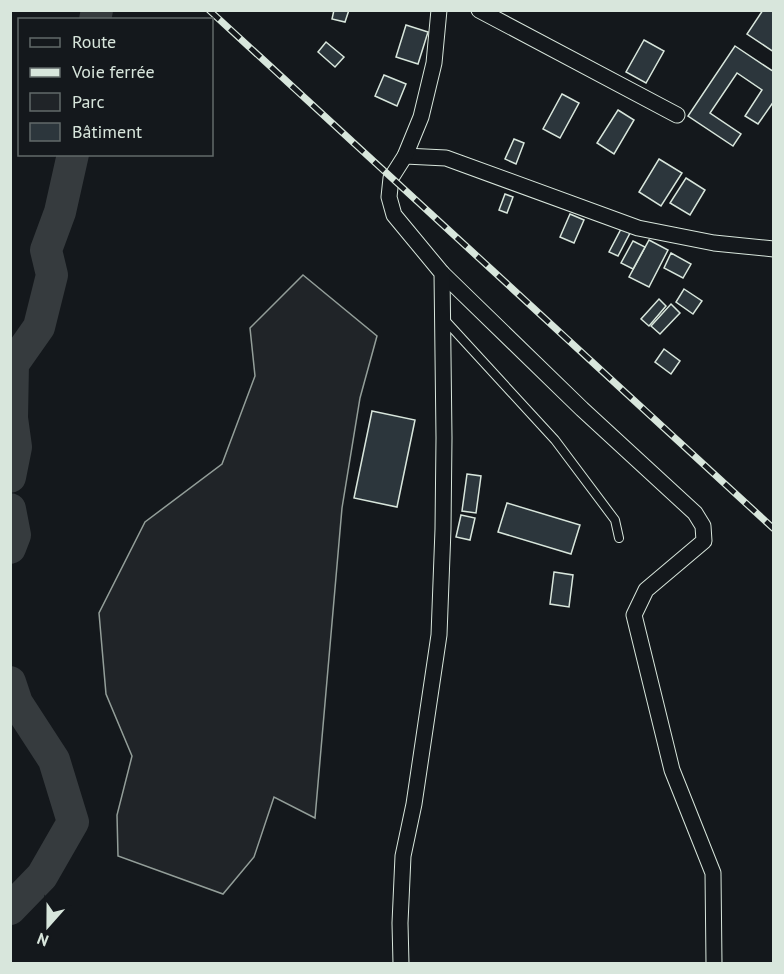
<svg xmlns="http://www.w3.org/2000/svg" width="784" height="974" font-family="'PT Sans',sans-serif">
	<rect width="100%" height="100%" fill="#14181c"/>
	<path fill="#202428" stroke="#939e99" stroke-width="1.5" d="M303,275L377,336L360,398L342,508L315,818L274,797L254,857L223,894L118,856L117,815L132,756L106,694L99,613L145,522L222,464L255,376L250,328Z"/>
	<g fill="none" stroke-linecap="round" stroke-linejoin="round">
		<g stroke="#363b3e" stroke-width="32">
			<path d="M95,20L97,10"/>
			<path d="M10,477L16,447L12,418L13,364L39,327L52,275L46,250L60,212L73,154"/>
			<path d="M10,509L15,535L10,548"/>
			<path d="M10,682L17,703L54,760L73,822L42,876L10,909"/>
		</g>
	</g>
	<g fill="#2c363c" stroke="#d8e6dc" stroke-width="1.5">
		<path d="M334,10H349L345,22L332,19Z"/>
		<path d="M763,10H774V52L747,34Z"/>
		<path d="M406,25L428,32L418,64L396,57Z"/>
		<path d="M644,40L664,51L646,83L626,72Z"/>
		<path d="M326,42L344,57L335,67L318,52Z"/>
		<path d="M735,46L774,72V101L758,124L745,116L762,90L737,73L710,113L741,134L733,146L688,116Z"/>
		<path d="M384,75L406,84L397,106L375,96Z"/>
		<path d="M562,94L579,103L560,138L543,129Z"/>
		<path d="M618,110L634,120L614,154L597,143Z"/>
		<path d="M514,139L524,143L516,164L505,159Z"/>
		<path d="M659,159L682,173L661,206L639,192Z"/>
		<path d="M686,178L705,190L690,215L670,203Z"/>
		<path d="M505,194L513,197L507,213L499,210Z"/>
		<path d="M570,214L584,220L574,243L560,237Z"/>
		<path d="M621,229L630,233L618,256L609,252Z"/>
		<path d="M649,240L668,250L649,287L629,277Z"/>
		<path d="M633,241L645,247L633,269L621,263Z"/>
		<path d="M671,253L691,264L683,278L664,268Z"/>
		<path d="M684,289L702,301L693,314L676,302Z"/>
		<path d="M659,299L666,306L649,326L641,319Z"/>
		<path d="M671,304L680,313L660,334L651,326Z"/>
		<path d="M664,349L680,361L671,374L655,362Z"/>
		<path d="M372,411L415,420L397,507L354,498Z"/>
		<path d="M467,474L481,476L476,513L462,511Z"/>
		<path d="M507,503L580,525L571,554L498,532Z"/>
		<path d="M461,515L475,518L470,540L456,537Z"/>
		<path d="M554,572L573,575L569,607L550,604Z"/>
	</g>
	<g fill="none" stroke-linecap="round" stroke-linejoin="round">
		<g stroke="#d8e6dc" stroke-width="10">
			<path id="service" d="M443,318L555,440L615,520L619,538"/>
		</g>
		<g stroke="#d8e6dc" stroke-width="17">
			<g id="minor">
				<path d="M479,10L677,115"/>
				<path d="M405,156L446,158L638,228L714,243L774,249"/>
				<path d="M442,273L582,409L695,513L703,526L704,541L646,590L634,615L672,770L713,873L714,964"/>
				<path d="M401,964L400,923L403,856L414,804L439,635L443,529L444,438L442,273L394,215L389,197L391,178L405,156L421,117L434,63L439,10"/>
			</g>
		</g>
		<use href="#service" stroke="#14181c" stroke-width="8"/>
		<use href="#minor" stroke="#14181c" stroke-width="15"/>
		<g stroke="#d8e6dc" stroke-width="7">
			<path id="rail" d="M209,10L774,529"/>
		</g>
		<use href="#rail" stroke="#14181c" stroke-width="4.5" stroke-dasharray="14" stroke-linecap="butt"/>
	</g>
	<rect width="784" height="974" fill="none" stroke="#d8e6dc" stroke-width="24"/>
	<rect x="18" y="18" width="195" height="138" fill="#14181c" stroke="#626a69" stroke-width="1.5"/>
	<rect x="30" y="38" width="30" height="9" fill="#14181c" stroke="#626a69" stroke-width="1.5"/>
	<text x="72" y="48" font-size="18" fill="#d8e6dc">Route</text>
	<rect x="30" y="68" width="30" height="9" fill="#d8e6dc" stroke="#626a69" stroke-width="1.5"/>
	<text x="72" y="78" font-size="18" fill="#d8e6dc">Voie ferrée</text>
	<rect x="30" y="93" width="30" height="18" fill="#202428" stroke="#626a69" stroke-width="1.5"/>
	<text x="72" y="108" font-size="18" fill="#d8e6dc">Parc</text>
	<rect x="30" y="123" width="30" height="18" fill="#2c363c" stroke="#626a69" stroke-width="1.5"/>
	<text x="72" y="138" font-size="18" fill="#d8e6dc">Bâtiment</text>
	<g transform="translate(48 926) rotate(201)" stroke="#14181c" stroke-width="4.5" paint-order="stroke">
	<path d="M0-4.5L10 22L0 15L-10 22Z" fill="#d8e6dc"/>
	<text y="-9" font-size="16" font-weight="bold" text-anchor="middle" fill="#d8e6dc">N</text>
	</g>
</svg>
